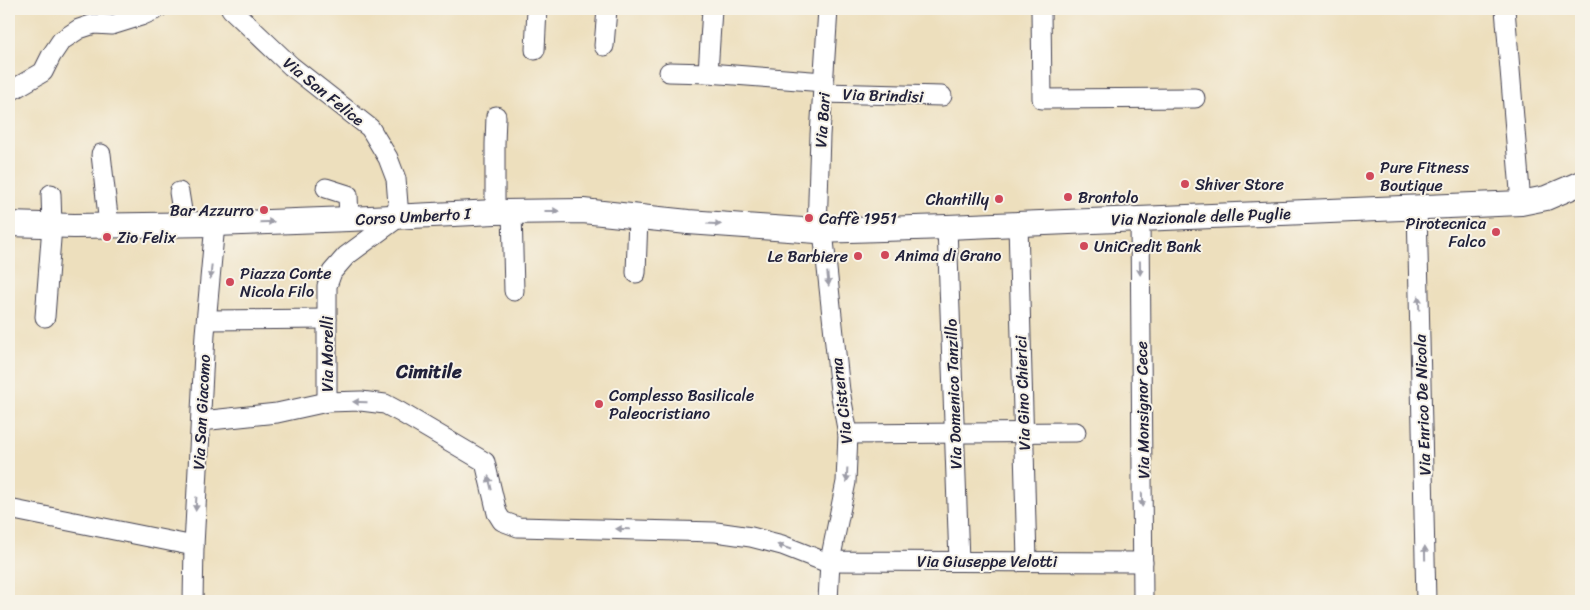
<svg xmlns="http://www.w3.org/2000/svg" width="1590" height="610" font-family="Sriracha,sans-serif">
	<rect width="100%" height="100%" fill="#f7f3e8"/>
	<filter id="ink" filterUnits="userSpaceOnUse"><feTurbulence type="fractalNoise" baseFrequency=".02" numOctaves="2"/><feDisplacementMap in="SourceGraphic" scale="10" xChannelSelector="R" yChannelSelector="G"/><feConvolveMatrix kernelMatrix="1 2 1 2 8 2 1 2 1" color-interpolation-filters="sRGB"/></filter>
	<filter id="wash" filterUnits="userSpaceOnUse"><feTurbulence type="fractalNoise" baseFrequency=".0096" numOctaves="4" result="noise"/><feDisplacementMap in="SourceGraphic" scale="20" xChannelSelector="R" yChannelSelector="G"/><feGaussianBlur stdDeviation="1.12" result="paint"/><feColorMatrix in="noise" values="0 0 0 0 0 0 0 0 0 0 0 0 0 0 0 0 0 1.4 0 .05"/><feComposite in="paint" operator="in"/></filter>
	<g filter="url(#wash)">
		<rect width="100%" height="100%" fill="#eddfbd"/>
	</g>
	<g filter="url(#ink)">
		<g fill="none" stroke-linecap="round" stroke-linejoin="round">
			<g stroke="#403e4e" stroke-width="21">
				<g id="minor">
					<path d="M231,9L291,66L370,128L388,158L396,179L399,217L346,256L332,272L327,286V402"/>
					<path d="M1041,9L1042,99L1195,98"/>
					<path d="M1505,9L1521,203"/>
					<path d="M604,46L607,9"/>
					<path d="M535,50L537,9"/>
					<path d="M669,72L708,73L824,82"/>
					<path d="M708,73L712,9"/>
					<path d="M9,92L43,72L51,56L61,41L79,29L94,24L112,25L141,16L157,9"/>
					<path d="M823,93L942,96"/>
					<path d="M101,154L109,225"/>
					<path d="M326,188L348,195L349,219"/>
					<path d="M179,192L184,223"/>
					<path d="M1417,208L1426,601"/>
					<path d="M512,211L514,291"/>
					<path d="M495,212V144L496,116"/>
					<path d="M1140,219L1143,601"/>
					<path d="M1018,224L1027,561"/>
					<path d="M947,227L959,561"/>
					<path d="M817,231L820,135L828,9"/>
					<path d="M823,231L840,391L848,434L846,482L830,561L828,601"/>
					<path d="M636,273L638,218"/>
					<path d="M45,317L52,226L51,194"/>
					<path d="M207,320L327,319"/>
					<path d="M201,421L277,413L327,402L361,401L385,404L400,412L485,462L497,513L502,521L518,527L716,532L751,537L782,545L823,561L1143,562"/>
					<path d="M848,434L1076,432"/>
					<path d="M9,509L194,546"/>
					<path d="M193,601L194,546L205,334L215,224"/>
				</g>
			</g>
			<g stroke="#403e4e" stroke-width="26">
				<path id="major" d="M9,224L74,226L215,224L349,219L495,212L583,211L688,222L817,231L947,227L1521,203L1546,198L1581,183"/>
			</g>
			<use href="#minor" stroke="#fff" stroke-width="19"/>
			<use href="#major" stroke="#fff" stroke-width="24"/>
		</g>
		<defs><path id="oneway-solid" d="M-6-.8H1V-3.2L6.5 0L1 3.2V.8H-6Z" transform="scale(1.25)"/></defs>
		<g fill="#9c9ca7">
			<use href="#oneway-solid" transform="translate(552 211)"/>
			<use href="#oneway-solid" transform="translate(267 222) rotate(-2)"/>
			<use href="#oneway-solid" transform="translate(714 224) rotate(4)"/>
			<use href="#oneway-solid" transform="translate(1140 268) rotate(89)"/>
			<use href="#oneway-solid" transform="translate(211 272) rotate(95)"/>
			<use href="#oneway-solid" transform="translate(828 279) rotate(84)"/>
			<use href="#oneway-solid" transform="translate(1419 303) rotate(-92)"/>
			<use href="#oneway-solid" transform="translate(360 402) rotate(-178)"/>
			<use href="#oneway-solid" transform="translate(847 475) rotate(93)"/>
			<use href="#oneway-solid" transform="translate(490 483) rotate(-103)"/>
			<use href="#oneway-solid" transform="translate(1142 500) rotate(89)"/>
			<use href="#oneway-solid" transform="translate(196 504) rotate(93)"/>
			<use href="#oneway-solid" transform="translate(623 529) rotate(-179)"/>
			<use href="#oneway-solid" transform="translate(784 547) rotate(-161)"/>
			<use href="#oneway-solid" transform="translate(1425 553) rotate(-91)"/>
		</g>
	</g>
	<g fill="#d1495b" stroke="#f7f3e8" stroke-width="2">
		<circle cx="1370" cy="176" r="5"/>
		<circle cx="1185" cy="184" r="5"/>
		<circle cx="1068" cy="197" r="5"/>
		<circle cx="999" cy="199" r="5"/>
		<circle cx="264" cy="210" r="5"/>
		<circle cx="809" cy="218" r="5"/>
		<circle cx="1496" cy="232" r="5"/>
		<circle cx="107" cy="237" r="5"/>
		<circle cx="1084" cy="246" r="5"/>
		<circle cx="885" cy="255" r="5"/>
		<circle cx="858" cy="256" r="5"/>
		<circle cx="230" cy="282" r="5"/>
		<circle cx="599" cy="404" r="5"/>
	</g>
	<g text-anchor="middle" stroke-width="4" stroke-linejoin="round" paint-order="stroke">
		<g font-size="16" fill="#22223b" stroke="#f7f3e8">
			<text transform="translate(324 91) rotate(39)" y="6">Via San Felice</text>
			<text transform="translate(883 95) rotate(2)" y="6">Via Brindisi</text>
			<text transform="translate(822 120) rotate(-86)" y="6">Via Bari</text>
			<text transform="translate(413 216) rotate(-3)" y="6">Corso Umberto I</text>
			<text transform="translate(1201 216) rotate(-2)" y="6">Via Nazionale delle Puglie</text>
			<text transform="translate(327 354) rotate(-90)" y="6">Via Morelli</text>
			<text transform="translate(1022 393) rotate(-92)" y="6">Via Gino Chierici</text>
			<text transform="translate(953 394) rotate(-92)" y="6">Via Domenico Tanzillo</text>
			<text transform="translate(841 401) rotate(-97)" y="6">Via Cisterna</text>
			<text transform="translate(1422 405) rotate(-92)" y="6">Via Enrico De Nicola</text>
			<text transform="translate(1142 410) rotate(-91)" y="6">Via Monsignor Cece</text>
			<text transform="translate(201 412) rotate(-87)" y="6">Via San Giacomo</text>
			<text x="987" y="567">Via Giuseppe Velotti</text>
		</g>
		<g font-size="16" fill="#22223b" stroke="#f7f3e8" text-anchor="start">
			<text x="1380" y="173">Pure Fitness<tspan x="1380" dy="18">Boutique</tspan></text>
			<text x="1195" y="190">Shiver Store</text>
			<text x="1078" y="203">Brontolo</text>
			<text x="989" y="205" text-anchor="end">Chantilly</text>
			<text x="254" y="216" text-anchor="end">Bar Azzurro</text>
			<text x="819" y="224">Caffè 1951</text>
			<text x="1486" y="229" text-anchor="end">Pirotecnica<tspan x="1486" dy="18">Falco</tspan></text>
			<text x="117" y="243">Zio Felix</text>
			<text x="1094" y="252">UniCredit Bank</text>
			<text x="895" y="261">Anima di Grano</text>
			<text x="848" y="262" text-anchor="end">Le Barbiere</text>
			<text x="240" y="279">Piazza Conte<tspan x="240" dy="18">Nicola Filo</tspan></text>
			<text x="609" y="401">Complesso Basilicale<tspan x="609" dy="18">Paleocristiano</tspan></text>
		</g>
		<g font-size="19" font-weight="bold" fill="#22223b" stroke="#f7f3e8">
			<text x="429" y="378">Cimitile</text>
		</g>
	</g>
	<rect width="1590" height="610" fill="none" stroke="#f7f3e8" stroke-width="30"/>
</svg>
